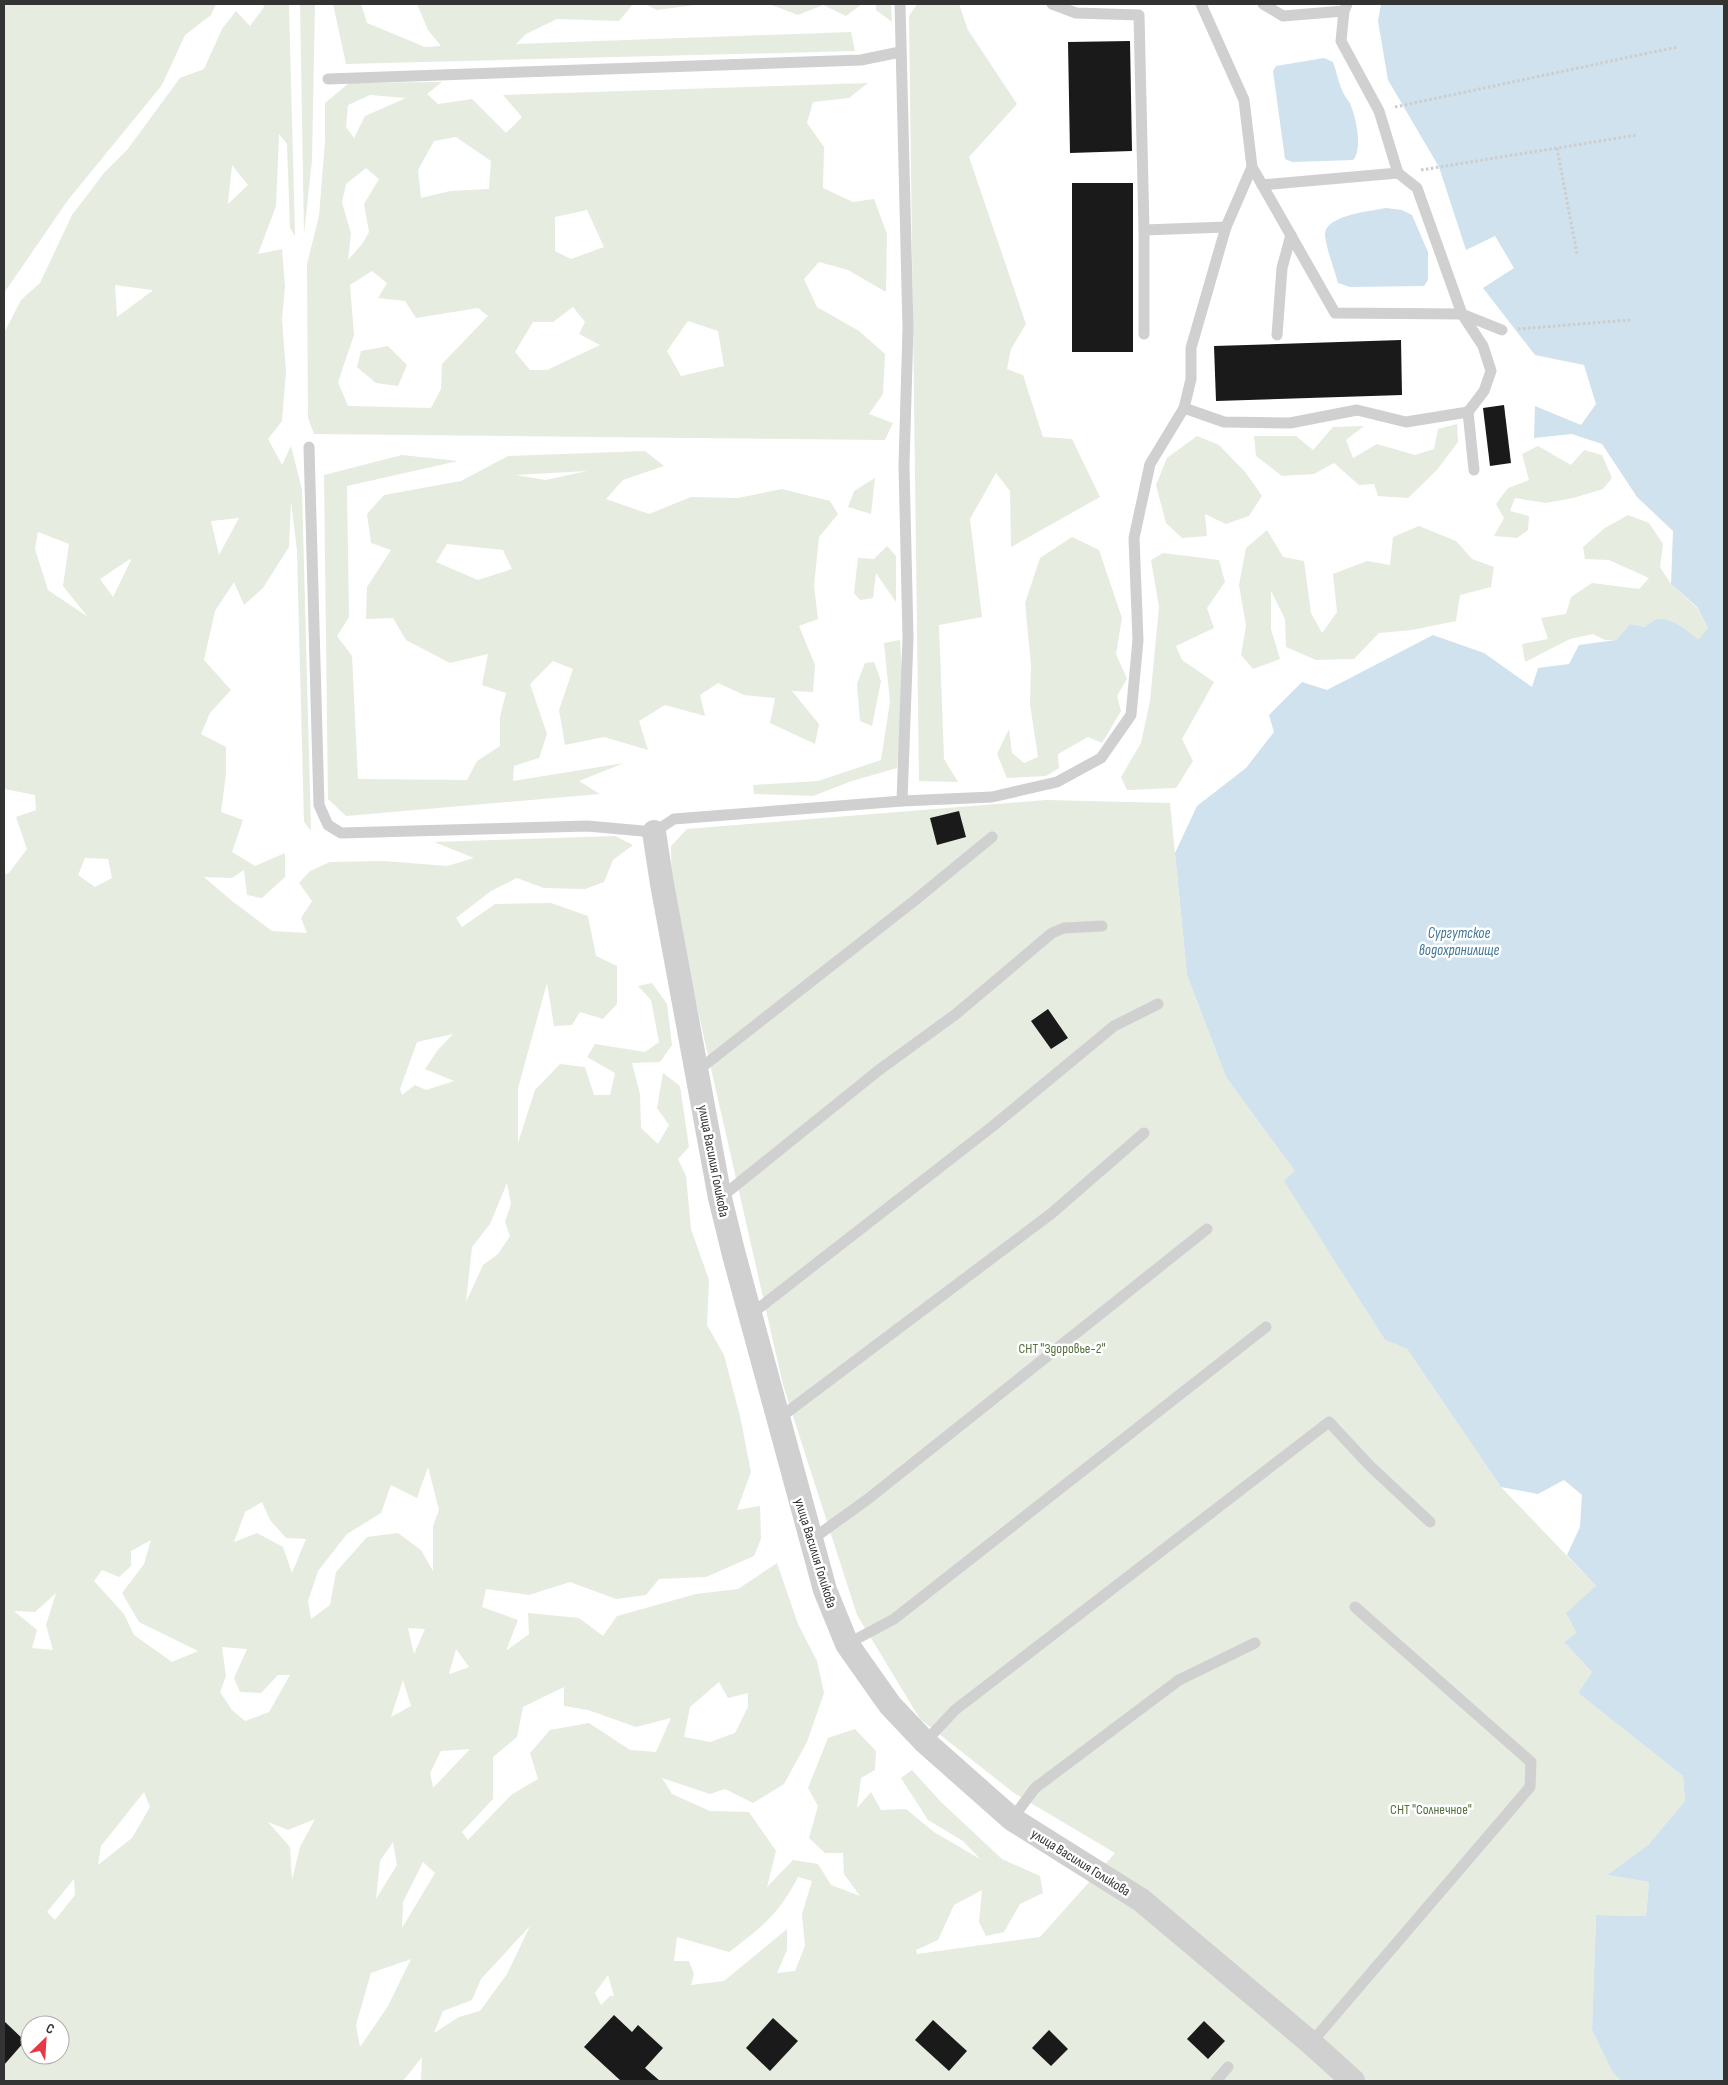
<svg xmlns="http://www.w3.org/2000/svg" width="1728" height="2085" font-family="'Sofia Sans Condensed',sans-serif">
	<rect width="100%" height="100%" fill="#fff"/>
	<g fill="#e6ecdf" fill-rule="evenodd">
		<path d="M4,4H216L211,15L185,35L162,85L68,200L4,293Z"/>
		<path d="M263,4H289L295,236L290,228L287,144L279,134L276,206L258,254L282,249L285,286L282,319L286,371L282,421L268,439L282,465L291,446L302,490L311,831L304,822L297,551L291,501L289,547L263,588L244,605L234,582L215,611L204,660L231,690L210,713L201,734L226,747V774L221,812L243,820L232,852L255,866L285,853V877L262,898L247,895L244,870L232,878L204,877L232,901L272,931L307,933L301,918L312,901L299,883L310,871L330,862L384,861L447,866L474,858L434,842L615,836L633,845L613,860L604,882L585,889L544,888L517,878L491,891L456,918L462,927L495,904L551,903L588,916L596,956L617,966V1004L603,1019L580,1012L572,1025L554,1026L547,983L518,1088V1143L535,1090L560,1064L585,1067L594,1095H610L615,1073L587,1057L595,1044L645,1052L659,1042L651,1000L638,986L652,983L667,1004L672,1045L660,1062L632,1063L640,1094L641,1128L658,1144L669,1125L657,1108L663,1073L680,1086L689,1147L678,1159L686,1176L691,1229L709,1280L707,1325L724,1355L740,1416L751,1472L737,1510L760,1506L761,1539L754,1556L706,1577L659,1579L646,1595L616,1599L570,1582L529,1595L486,1589L482,1607L518,1620L506,1651L529,1634L528,1613L579,1618L603,1636L617,1616L696,1594L738,1589L777,1563L798,1624L817,1661L824,1693L807,1742L784,1784L753,1803L725,1789L710,1794L662,1778L672,1794L710,1811L749,1812L776,1851L767,1887L793,1860L818,1864L831,1885L860,1896L844,1874L843,1853H825L809,1838L818,1806L808,1788L828,1738L855,1729L876,1751L875,1770L861,1778L857,1808L871,1792L881,1810L906,1809L934,1832L980,1859L963,1841L928,1820L901,1778L912,1770L940,1801L1002,1859L1040,1876L1043,1893L1020,1904L1004,1932L986,1936L979,1922L982,1890L954,1905L938,1940L916,1950L917,1954L1040,1937L1115,1853L1014,1793L920,1719L857,1615L783,1385L672,897L671,846L687,829L1046,800L1170,803L1187,975L1226,1077L1296,1172L1285,1181L1385,1340L1407,1349L1501,1487L1596,1586L1578,1633L1564,1642L1592,1672L1578,1693L1683,1776L1685,1801L1648,1845L1607,1875L1649,1882L1646,1916L1596,1915L1592,2030L1612,2071L1621,2081H421L422,2057L403,2081H4V874L9,873L27,849L16,817L36,810L35,795L4,789V333L21,300L40,283L72,215L104,173L127,150L180,78L204,69L222,29L236,11L250,26L264,7ZM232,165L248,185L229,203H228ZM115,285L152,290V291L117,317ZM239,518L219,555L211,521ZM38,532L69,544L63,586L88,617L48,590L35,549ZM130,559L131,560L113,597L100,579ZM85,858L108,859L112,878L95,887L78,875ZM453,1034L437,1051L425,1069L454,1081L426,1090L415,1085L402,1095L400,1089L417,1042ZM507,1183L511,1204L505,1222L510,1236L498,1254L483,1265L466,1302L472,1247L490,1224ZM428,1467L439,1510L433,1526V1571L421,1550L398,1533L367,1537L336,1572L330,1605L311,1619L308,1601L318,1571L347,1534L381,1513L391,1485L417,1498ZM262,1502L270,1520L286,1538L306,1539L292,1573L283,1547L257,1533L234,1542L245,1512ZM151,1540L144,1564L122,1593L139,1622L198,1651L172,1662L134,1635L124,1614L94,1581L102,1570L119,1577L131,1566V1551ZM56,1593L46,1625L53,1650L32,1648L37,1630L14,1611L35,1612ZM408,1628L425,1629L414,1654ZM222,1647L247,1649L234,1678L240,1692L261,1693L278,1675H290L269,1712L245,1721L232,1710L220,1692L226,1676ZM456,1649L469,1667L450,1674H449ZM403,1680L411,1706L391,1717ZM719,1682L728,1698L748,1693V1707L735,1733L710,1742L684,1737L690,1707ZM564,1687V1706L588,1710L636,1727L671,1718L656,1752L630,1750L589,1723L550,1730L530,1753L538,1779L511,1795L468,1840L462,1832L493,1799V1757L517,1737L523,1707ZM470,1749L434,1787H433L430,1773L441,1751ZM144,1792L150,1807L132,1838L98,1865L101,1846ZM315,1819L300,1847L292,1880L290,1847L268,1822L288,1830ZM393,1842L397,1865L376,1899L380,1861ZM423,1862L435,1873L402,1928L403,1902ZM798,1877L812,1881L802,1914L805,1946L795,1971L777,1973L787,1950V1929L724,1981L691,1985L694,1974L689,1961H674L677,1937L729,1952C762,1927 779,1914 798,1877ZM74,1879L75,1895L55,1920L47,1912ZM530,1926L507,1974L480,2011L459,2017L434,2033L443,2011L472,2000L481,1979ZM411,1959L388,2006L360,2047L356,2025L371,1973ZM608,1975L614,1996H610L601,2005L595,1993ZM30,2025H60V2055H30Z"/>
		<path d="M300,4H315L312,160L304,234Z"/>
		<path d="M333,4H361L367,23L425,47L441,46L428,30L417,4H633L619,21L557,19L526,34L516,44L851,32L855,51L346,64Z"/>
		<path d="M645,4H703L657,10Z"/>
		<path d="M769,4H862L846,16L823,5L798,15Z"/>
		<path d="M876,4H891L892,22L876,10Z"/>
		<path d="M917,4H959L968,30L1017,104L969,157L1026,324L1011,349L1007,369L1023,375L1043,437L1072,439L1100,497L1011,547L1010,491L996,473L970,519L982,617L939,625L944,759L958,782L919,781L909,16Z"/>
		<path d="M442,82L427,94L438,104L472,99L506,133L522,117L503,95L868,83L849,98L813,102L807,123L824,147L823,188L853,202L874,199L887,234L886,292L848,270L819,262L804,279L817,307L859,331L885,354L883,394L869,414L893,423L885,440L314,434L308,418L307,264L319,216L325,141V103L349,83ZM370,95L406,98L365,116L354,138L346,127L348,105ZM456,137L491,161L489,189L450,191L421,198L418,170L434,141ZM366,168L379,179L364,204L369,232L362,244L348,260L351,234L342,202L346,184ZM587,210L604,247L571,259L555,251V217ZM372,271L387,283L378,298L405,301L416,318L478,308L488,316L442,364L441,389L431,408L348,406L338,382L354,335L350,285ZM573,307L585,322L579,334L600,345L547,370H530L515,352L533,322H553ZM688,321L718,331L724,366L681,376L667,351Z"/>
		<path d="M388,346L407,365L398,386L376,383L357,367L361,351Z"/>
		<path d="M1457,424L1458,442L1436,471L1408,498L1378,496L1374,484L1359,485L1334,463L1314,474L1282,476L1256,456L1254,436H1296L1313,450L1333,427L1364,426L1346,440L1353,458L1377,444L1415,455L1434,449L1438,429Z"/>
		<path d="M1197,436L1219,445L1246,473L1262,496L1249,516L1226,524L1205,514L1207,536L1182,538L1166,523L1156,485L1167,458Z"/>
		<path d="M1538,446L1571,465L1584,450L1602,455L1612,478L1603,489L1573,498L1546,503L1515,498L1510,511L1529,516L1528,530L1517,538L1494,536L1504,518L1496,504L1508,488L1529,480L1522,454Z"/>
		<path d="M645,451L664,466L623,480L606,499L649,514L691,497L738,498L782,489L830,501L838,514L819,537L814,586L818,619L799,626L815,665L813,692L792,691L819,724L815,744L770,723L775,698L744,695L718,683L700,695L705,716L665,705L639,721L648,750L604,737L565,745L559,710L573,669L553,661L530,684L547,734L539,758L514,766L513,781L624,763L579,781L600,794L346,816L328,799L324,475L402,455L458,461L347,486L349,617L337,636L352,656L358,779L467,780L477,761L500,746V717L506,693L482,685L488,654L450,663L406,640L393,618L366,619L367,587L391,550L371,543L367,514L384,495L461,481L508,456ZM587,471L546,480L515,475ZM447,544L503,550L512,569L478,580L436,562Z"/>
		<path d="M875,478L871,514L848,507L854,491Z"/>
		<path d="M1628,515L1649,523L1663,544L1660,567L1671,584L1697,608L1708,628L1698,641L1655,620L1645,627L1630,624L1616,640H1605L1593,634L1570,639L1525,662L1522,644L1548,639L1541,618L1566,614L1571,597L1592,583L1639,589L1649,578L1609,560L1585,559L1583,547L1605,528Z"/>
		<path d="M1419,526L1456,541L1472,559L1494,567L1491,587L1460,595L1456,621L1412,630L1379,633L1354,659L1316,660L1286,647L1285,619L1271,591V629L1280,659L1253,669L1241,655L1246,626L1239,585L1246,548L1267,530L1283,557L1304,561L1311,613L1322,633L1337,612L1333,574L1367,561L1390,565L1393,537Z"/>
		<path d="M1072,537L1099,550L1122,618L1116,654L1127,679L1117,696L1121,711L1102,743L1088,737L1058,754L1059,768L1046,776L1007,778L997,754L1009,729L1012,753L1024,763L1038,757L1030,704L1031,665L1025,603L1040,558Z"/>
		<path d="M887,546L896,556V602L876,573L873,598L860,600L854,593L858,558L874,559Z"/>
		<path d="M1163,553L1219,560L1225,582L1207,608L1214,628L1176,646L1182,660L1214,682L1182,739L1193,761L1176,788L1127,790L1121,777L1141,743L1150,701L1159,607L1151,560Z"/>
		<path d="M900,640L904,703L897,768L852,781L813,796L754,794L753,785L818,781L881,760L890,702L884,643Z"/>
		<path d="M874,662L881,681L872,726L860,721L857,684L865,663Z"/>
	</g>
	<g fill="#cfe2ee">
		<path d="M1381,4H1724V2081H1621L1612,2071L1592,2030L1596,1915L1646,1916L1649,1882L1607,1875L1648,1845L1685,1801L1683,1776L1578,1693L1592,1672L1564,1642L1577,1633L1566,1613L1596,1586L1567,1555L1580,1527L1582,1495L1564,1480L1538,1494L1501,1487L1407,1349L1385,1340L1284,1181L1295,1171L1226,1077L1187,975L1175,853L1197,806L1246,768L1274,732L1269,715L1302,682L1327,690L1433,635L1484,653L1532,687L1538,668L1569,664L1579,645L1616,640L1630,624L1645,627C1648,625 1651,622 1655,620C1668,615 1690,632 1698,640L1708,628L1697,607L1671,584L1673,531L1637,497L1602,444L1572,434L1534,438L1535,406L1581,425L1596,404L1584,365L1535,355L1483,288L1514,268L1495,236L1466,250L1439,167L1388,80L1378,21Z"/>
		<path d="M1324,58L1333,62C1337,73 1339,86 1345,96C1347,100 1350,102 1351,106C1356,118 1363,150 1353,160L1292,162L1285,159L1273,71L1276,66Z"/>
		<path d="M1386,208L1402,210L1412,215L1428,252V280L1424,286L1350,287L1338,283C1335,271 1325,245 1325,234C1326,215 1371,211 1386,208Z"/>
	</g>
	<g fill="#1a1a1a">
		<path d="M1130,41L1132,151L1070,153L1068,42Z"/>
		<rect x="1072" y="183" width="61" height="169"/>
		<path d="M1401,340L1402,395L1216,401L1214,346Z"/>
		<path d="M1504,405L1511,463L1490,466L1483,408Z"/>
		<path d="M959,811L966,837L937,845L930,818Z"/>
		<path d="M1048,1009L1068,1038L1051,1049L1031,1021Z"/>
		<path d="M614,2015L632,2032L638,2025L663,2048L645,2068L660,2081H621L584,2047Z"/>
		<path d="M773,2018L798,2041L770,2071L746,2048Z"/>
		<path d="M933,2020L967,2051L949,2071L915,2040Z"/>
		<path d="M4,2021L25,2041L4,2065Z"/>
		<path d="M1204,2021L1225,2041L1208,2059L1187,2039Z"/>
		<path d="M1049,2030L1068,2049L1051,2066L1032,2048Z"/>
	</g>
	<g fill="none" stroke-linecap="round" stroke-linejoin="round">
		<g stroke="#cdcdcd" stroke-width="3" stroke-dasharray="2.5 2.5" stroke-linecap="butt">
			<path d="M1395,107L1677,47"/>
			<path d="M1557,148L1577,254"/>
			<path d="M1421,170L1637,135"/>
			<path d="M1518,329L1630,320"/>
		</g>
		<g stroke="#d0d0d0" stroke-width="11">
			<path d="M900,4L908,328L904,465L908,638L902,801"/>
			<path d="M1052,4L1076,13L1139,15L1144,230V334"/>
			<path d="M1263,4L1283,16L1344,11"/>
			<path d="M1347,4L1344,11L1341,41L1379,111L1398,173L1417,188L1462,314L1483,346L1491,371L1484,391L1468,412L1474,470"/>
			<path d="M328,79L861,60L900,52"/>
			<path d="M1252,167L1335,313L1462,314L1502,330"/>
			<path d="M1262,185L1398,173"/>
			<path d="M1144,230L1226,227"/>
			<path d="M1277,335L1282,268L1291,235"/>
			<path d="M1184,408L1224,422L1290,423L1357,410L1406,422L1468,412"/>
			<path d="M309,447L319,805L328,825L341,833L587,826L654,832L674,819L902,801L992,797L1057,782L1101,758L1131,715L1138,640L1134,538L1150,464L1184,408L1191,379V348L1226,227L1252,167L1244,100L1201,4"/>
			<path d="M697,1071L914,901L992,837"/>
			<path d="M720,1198L879,1070L956,1014L1052,933L1064,928L1102,926"/>
			<path d="M750,1315L993,1126L1114,1026L1158,1004"/>
			<path d="M778,1419L1052,1213L1144,1133"/>
			<path d="M811,1540L868,1499L1207,1229"/>
			<path d="M847,1644L894,1619L1266,1327"/>
			<path d="M925,1742L955,1710L1329,1422L1370,1466L1430,1522"/>
			<path d="M1012,1819L1035,1788L1179,1680L1255,1643"/>
			<path d="M1311,2043L1530,1787L1531,1762L1355,1607"/>
			<path d="M1216,2081L1228,2067"/>
		</g>
		<path stroke="#d0d0d0" stroke-width="24" d="M654,832L662,884L720,1198L734,1255L825,1590L847,1644L890,1705L925,1742L1012,1819L1141,1900L1311,2043L1353,2081"/>
	</g>
	<g text-anchor="middle" stroke-width="5" stroke-linejoin="round" paint-order="stroke">
		<g font-size="14" fill="#333" stroke="#fff">
			<text transform="translate(714 1161) rotate(79)" y="5">улица Василия Голикова</text>
			<text transform="translate(816 1553) rotate(73)" y="5">улица Василия Голикова</text>
			<text transform="translate(1081 1862) rotate(32)" y="5">улица Василия Голикова</text>
		</g>
		<g font-size="14" fill="#56703f" stroke="#fff">
			<text x="1062" y="1353">СНТ "Здоровье-2"</text>
			<text x="1431" y="1814">СНТ "Солнечное"</text>
		</g>
		<g font-size="15" font-style="italic" fill="#3f7597" stroke="#fff">
			<text x="1459" y="938">Сургутское<tspan x="1459" dy="17">водохранилище</tspan></text>
		</g>
	</g>
	<rect width="1728" height="2085" fill="none" stroke="#333333" stroke-width="10"/>
	<g transform="translate(45 2040) rotate(25)"><circle r="24" fill="#ffffff" stroke="#adadad"/>
	<path d="M0-4L9 19L0 12L-9 19Z" fill="#e63946"/>
	<text y="-8" font-size="14" font-weight="bold" text-anchor="middle" fill="#333333">С</text>
	</g>
</svg>
